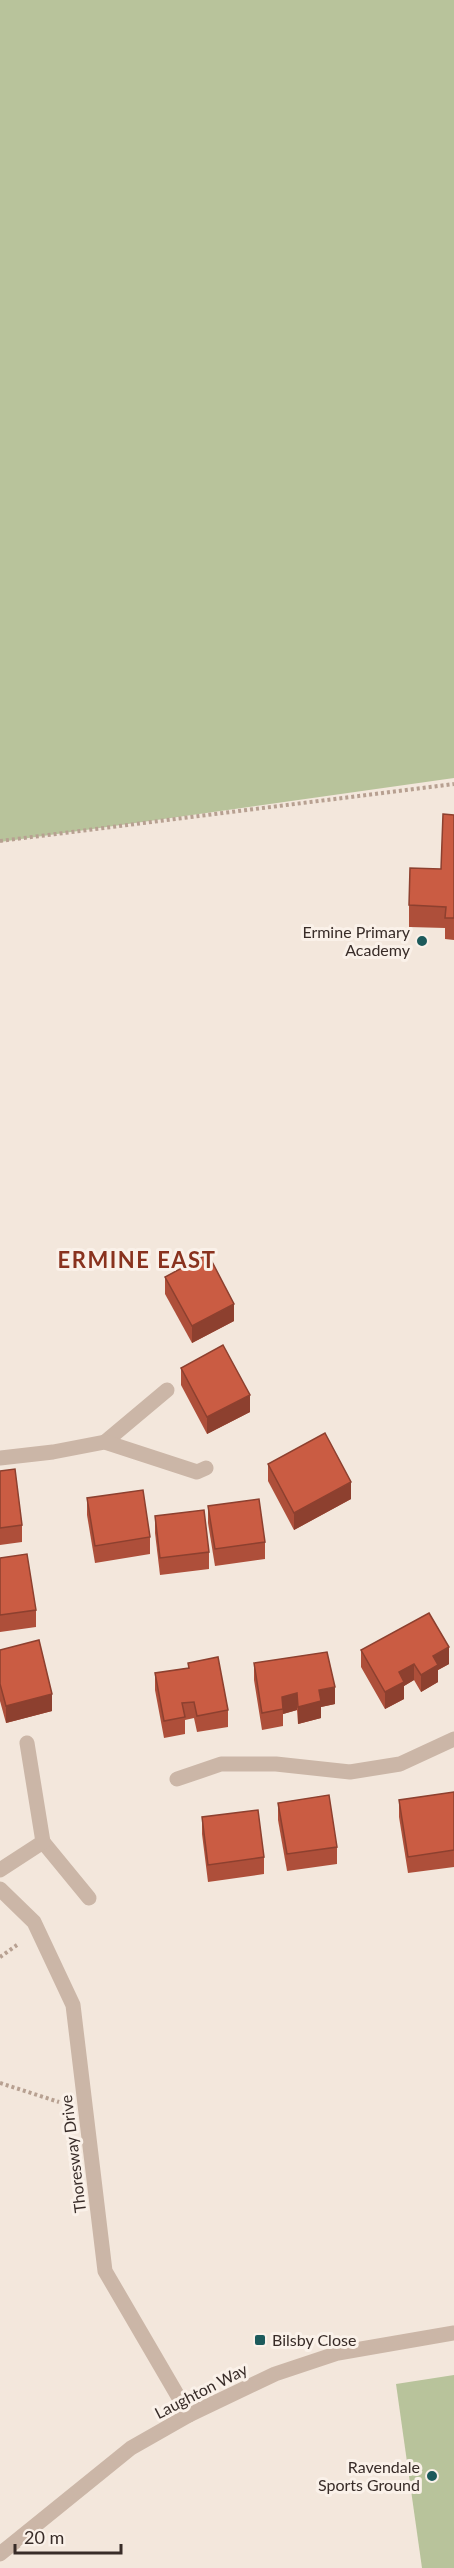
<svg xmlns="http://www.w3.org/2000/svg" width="454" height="2568" font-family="Lato,sans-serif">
	<rect width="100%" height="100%" fill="#f3e7dc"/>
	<g fill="#b8c39b">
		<path d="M0,0H454V778L0,842Z"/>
		<path d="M454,2375V2568H422L396,2384Z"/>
	</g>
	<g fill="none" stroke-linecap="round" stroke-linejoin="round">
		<g stroke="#b7a091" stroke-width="4" stroke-dasharray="3 3" stroke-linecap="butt">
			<path d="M0,841L454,784"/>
			<path d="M0,1957L17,1945"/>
			<path d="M0,2083L59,2102"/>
		</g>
		<g stroke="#cbb6a7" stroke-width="15">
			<path d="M105,1442L167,1390"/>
			<path d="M0,1458L53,1452L105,1442L197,1472L206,1468"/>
			<path d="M177,1779L221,1764H276L350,1772L400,1764L454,1739"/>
			<path d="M43,1842L89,1898"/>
			<path d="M0,1870L43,1842L27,1743"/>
			<path d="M0,1889L34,1922L73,2005L105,2271L189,2415"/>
			<path d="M0,2554L131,2448L189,2415L275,2374L338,2353L454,2333"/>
		</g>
	</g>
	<g fill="#ae4f3a">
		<path d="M454,815V940L445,939V928L409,927V905L441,869Z"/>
		<path d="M165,1277L234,1321L192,1343L165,1294Z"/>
		<path d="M181,1368L250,1412L207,1434L181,1385Z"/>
		<path d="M268,1464L351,1499L294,1530L268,1481Z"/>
		<path d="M0,1471L22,1525V1542L0,1545Z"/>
		<path d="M87,1498L150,1537V1554L95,1563L87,1515Z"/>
		<path d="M208,1506L265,1542V1559L215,1566L208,1523Z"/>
		<path d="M155,1516L209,1552V1569L160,1575L155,1533Z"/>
		<path d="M0,1558L36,1610V1627L0,1632Z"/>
		<path d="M0,1650L52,1711L6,1723L0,1701Z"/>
		<path d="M361,1650L449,1664L438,1670V1682L421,1692L414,1680L404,1686V1699L385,1709L361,1667Z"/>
		<path d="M188,1663L228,1710V1727L197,1732L194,1718L185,1720V1734L164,1738L155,1690V1673L188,1668Z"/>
		<path d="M254,1663L335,1704L321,1707V1718L298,1724L297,1710L283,1714V1726L262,1730L254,1680Z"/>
		<path d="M454,1792V1867L408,1873L399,1817V1800Z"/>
		<path d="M278,1803L337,1847V1864L287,1871L278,1820Z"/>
		<path d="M202,1817L264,1857V1874L208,1882L202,1834Z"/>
	</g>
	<g fill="#8d402f">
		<path d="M234,1304V1321L192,1343V1326Z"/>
		<path d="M250,1395V1412L207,1434V1417Z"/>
		<path d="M351,1482V1499L294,1530V1513Z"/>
		<path d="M449,1647V1664L438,1670V1682L421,1692V1675L433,1656Z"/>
		<path d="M414,1664V1680L404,1686V1699L385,1709V1692L399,1672Z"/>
		<path d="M335,1687V1704L321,1707V1718L298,1724V1707L319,1690Z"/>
		<path d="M297,1693V1710L283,1714L282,1697Z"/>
		<path d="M52,1694V1711L6,1723V1706Z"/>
	</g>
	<g fill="#ca5c43" stroke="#8d402f" stroke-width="1.5">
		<path d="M443,814L454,815V918H445L446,907L409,905L410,868L441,869Z"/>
		<path d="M208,1254L234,1304L192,1326L165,1277Z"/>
		<path d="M223,1345L250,1395L207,1417L181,1368Z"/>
		<path d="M325,1433L351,1482L294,1513L268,1464Z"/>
		<path d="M15,1469L22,1525L0,1528V1471Z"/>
		<path d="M143,1490L150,1537L95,1546L87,1498Z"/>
		<path d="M259,1499L265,1542L215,1549L208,1506Z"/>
		<path d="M204,1510L209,1552L160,1558L155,1516Z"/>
		<path d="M27,1554L36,1610L0,1615V1558Z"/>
		<path d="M429,1613L449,1647L433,1656L438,1665L421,1675L414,1664L399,1672L404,1682L385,1692L361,1650Z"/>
		<path d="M39,1640L52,1694L6,1706L0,1684V1650Z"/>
		<path d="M327,1652L335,1687L319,1690L321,1701L298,1707L297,1693L282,1697L283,1709L262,1713L254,1663Z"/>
		<path d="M218,1657L228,1710L197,1716L194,1702L182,1703L185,1717L164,1721L155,1673L189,1668L188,1663Z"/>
		<path d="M454,1792V1850L408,1857L399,1800Z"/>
		<path d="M329,1795L337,1847L287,1854L278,1803Z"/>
		<path d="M258,1810L264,1857L208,1865L202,1817Z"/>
	</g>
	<g fill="#1c5a5b" stroke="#faf1e9" stroke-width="2">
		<circle cx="422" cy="941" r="6"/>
		<rect x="254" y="2334" width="12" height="12" rx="3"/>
		<circle cx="432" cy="2476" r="6"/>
	</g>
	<g text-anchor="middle" stroke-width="6" stroke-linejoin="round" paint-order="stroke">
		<g font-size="16" fill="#382c28" stroke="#faf1e9" text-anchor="end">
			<text x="410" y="938">Ermine Primary<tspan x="410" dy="18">Academy</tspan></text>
			<text x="272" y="2346" text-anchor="start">Bilsby Close</text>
			<text x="420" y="2473">Ravendale<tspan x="420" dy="18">Sports Ground</tspan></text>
		</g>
		<g font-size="16" fill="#382c28" stroke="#faf1e9">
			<text transform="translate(73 2154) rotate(-97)" y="6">Thoresway Drive</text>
			<text transform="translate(201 2391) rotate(-27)" y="6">Laughton Way</text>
		</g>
		<g font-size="22" font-weight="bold" letter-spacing="1.5" fill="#89321e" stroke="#faf1e9">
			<text x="137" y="1268">ERMINE EAST</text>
		</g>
	</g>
	<path d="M15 2544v9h106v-9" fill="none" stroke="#382c28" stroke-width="3"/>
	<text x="24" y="2544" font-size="18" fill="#382c28" stroke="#faf1e9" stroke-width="4.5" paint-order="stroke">20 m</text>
</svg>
